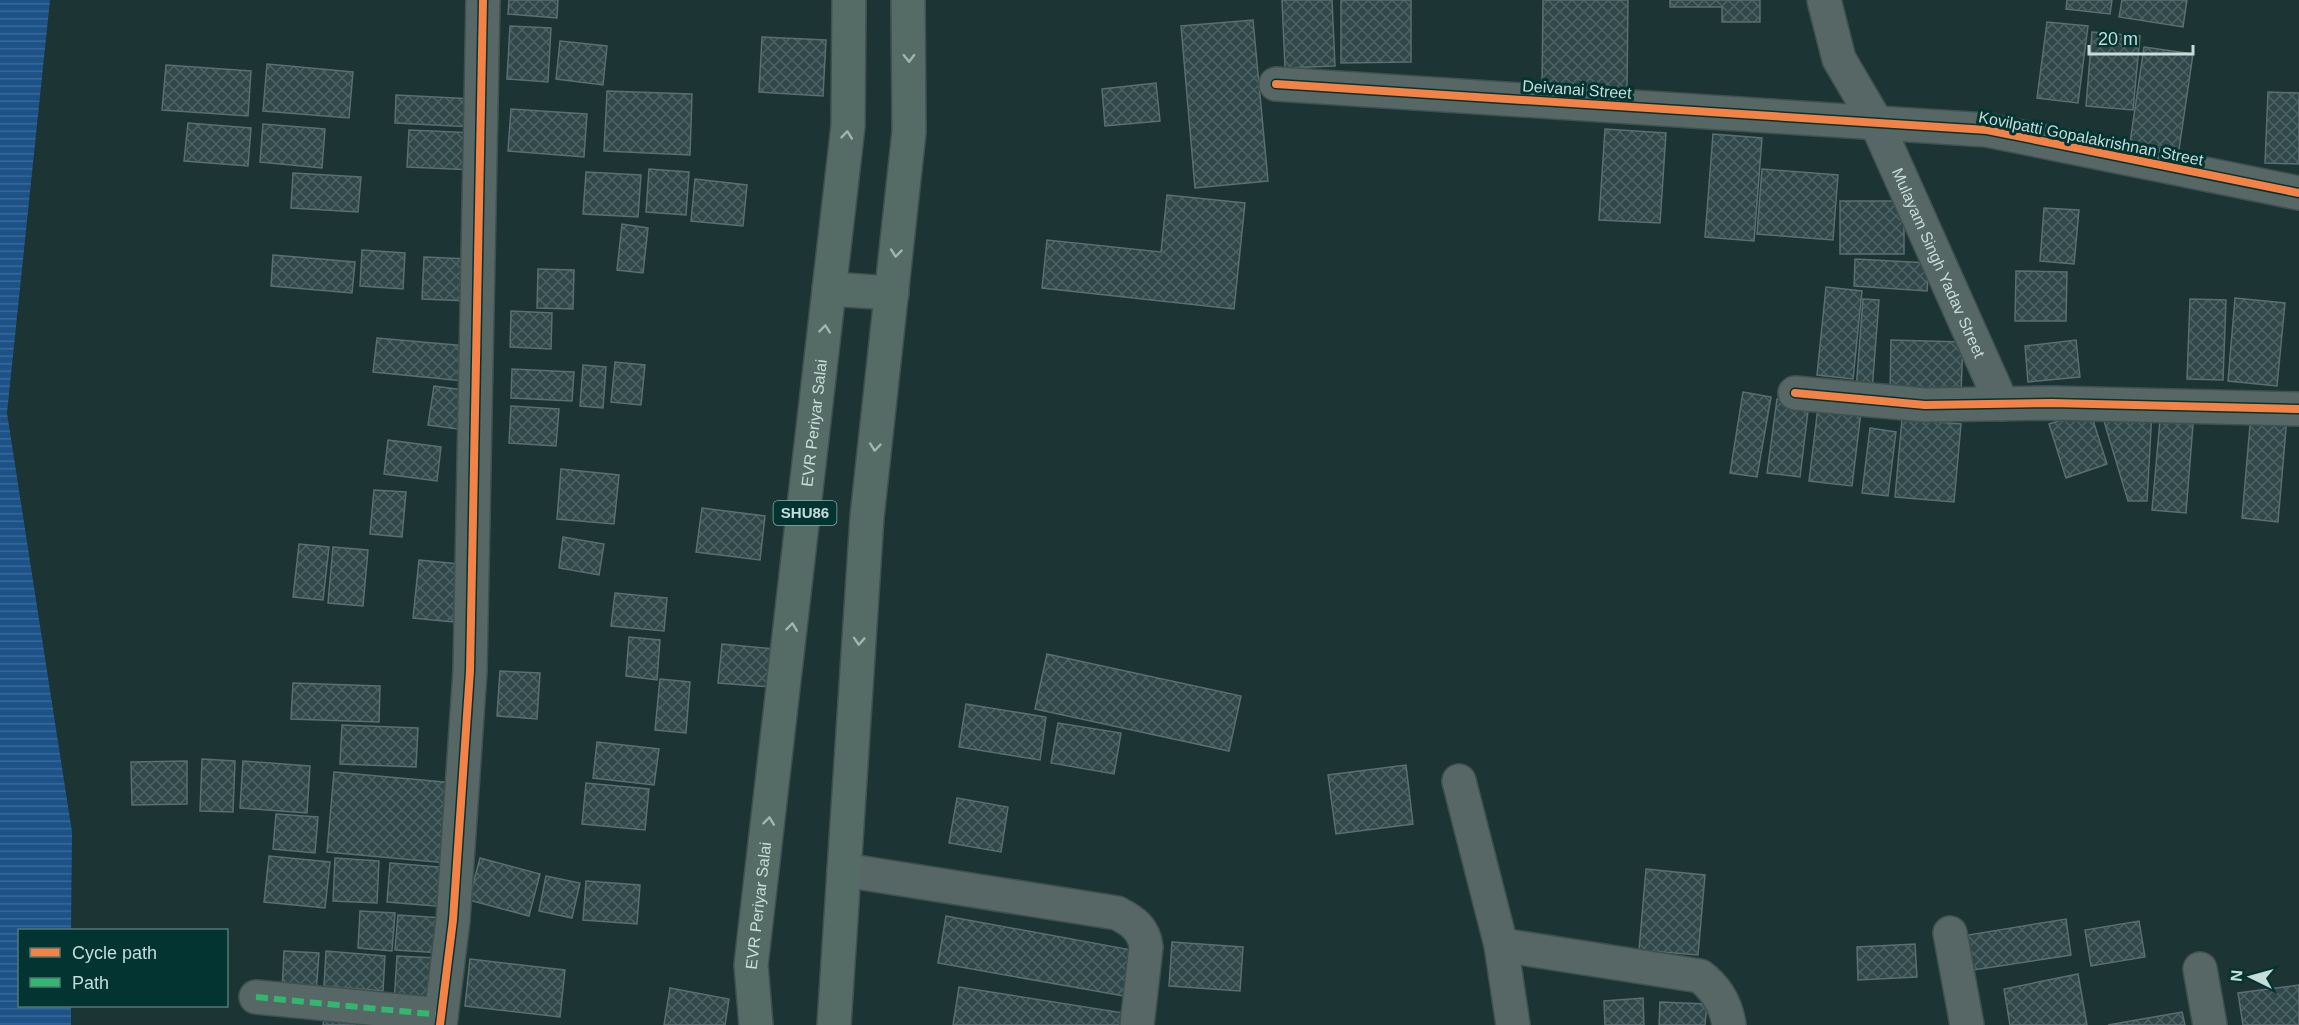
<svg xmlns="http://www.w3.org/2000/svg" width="2299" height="1025" font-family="Helvetica,sans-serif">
	<defs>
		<pattern id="water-rules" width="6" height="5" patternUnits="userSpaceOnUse" patternTransform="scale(1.5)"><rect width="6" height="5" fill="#1c5288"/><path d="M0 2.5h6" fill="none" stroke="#3c6a98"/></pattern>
		<pattern id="building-cross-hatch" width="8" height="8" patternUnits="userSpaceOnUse" patternTransform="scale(1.5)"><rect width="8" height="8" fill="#31484b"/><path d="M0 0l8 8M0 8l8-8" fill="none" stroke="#4d6264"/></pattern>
	</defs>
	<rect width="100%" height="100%" fill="#1c3433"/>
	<path fill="url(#water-rules)" d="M0,0H50L7,413L72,832L71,930H20V1006H71V1025H0Z"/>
	<g fill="url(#building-cross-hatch)" stroke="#5b6e71" stroke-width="1.5">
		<path d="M509,0H558L557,18L508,14Z"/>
		<path d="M1282,0H1332L1335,66L1285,68Z"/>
		<path d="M1341,0H1411V62L1341,63Z"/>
		<path d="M1543,0H1628L1627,88L1542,87Z"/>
		<path d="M1670,0H1760V22H1722V7H1670Z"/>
		<path d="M2067,0H2112L2110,14L2066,9Z"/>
		<path d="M2122,0H2187L2183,27L2119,17Z"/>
		<path d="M1253,20L1268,181L1195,188L1181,26Z"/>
		<path d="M2047,22L2088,26L2078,103L2037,98Z"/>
		<path d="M510,26L551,28L548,82L507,79Z"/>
		<path d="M2092,32L2140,36L2133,110L2086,106Z"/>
		<path d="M762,37L826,40L823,96L759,92Z"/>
		<path d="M560,41L607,46L603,85L556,79Z"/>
		<path d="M2144,47L2193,54L2178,156L2129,149Z"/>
		<path d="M267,64L353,72L349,118L263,111Z"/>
		<path d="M166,65L251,71L248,116L162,110Z"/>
		<path d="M1156,83L1160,121L1105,126L1102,89Z"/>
		<path d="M607,91L692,94L690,155L604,151Z"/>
		<path d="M2268,92L2299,93V164L2265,163Z"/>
		<path d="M396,95L474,99L473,127L395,123Z"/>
		<path d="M511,109L587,114L584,157L508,151Z"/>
		<path d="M188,123L251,128L248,166L184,161Z"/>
		<path d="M263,124L325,129L322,168L260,162Z"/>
		<path d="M1605,129L1666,133L1660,223L1599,220Z"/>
		<path d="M409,130L476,133L474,170L407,167Z"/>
		<path d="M1713,134L1762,138L1754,241L1705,237Z"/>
		<path d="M649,169L689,172L686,215L646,212Z"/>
		<path d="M1762,169L1838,175L1833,240L1757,234Z"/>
		<path d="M586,172L641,175L638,217L583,214Z"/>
		<path d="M293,173L361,177L358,212L291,208Z"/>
		<path d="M695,179L747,185L743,226L691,221Z"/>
		<path d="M1167,195L1245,203L1234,309L1042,288L1047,240L1161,252Z"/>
		<rect x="1840" y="201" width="64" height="53"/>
		<path d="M2044,208L2079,210L2074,264L2040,261Z"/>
		<path d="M622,224L648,228L643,273L617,270Z"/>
		<path d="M362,250L405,253L403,289L360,286Z"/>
		<path d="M273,255L355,262L352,293L271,286Z"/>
		<path d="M424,257L470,259L468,301L422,299Z"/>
		<path d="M1855,259L1929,263L1927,291L1854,286Z"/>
		<path d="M538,269L574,270L573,309L537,308Z"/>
		<path d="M2016,271L2067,272L2066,321H2015Z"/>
		<path d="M1826,287L1862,291L1853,379L1817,375Z"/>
		<path d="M2235,298L2285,303L2277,386L2228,381Z"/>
		<path d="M1863,299L1879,300L1872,391L1856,390Z"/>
		<path d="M2190,299L2226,300L2223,380L2187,379Z"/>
		<path d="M511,311L552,313L551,349L510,347Z"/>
		<path d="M377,338L467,346L464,381L373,372Z"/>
		<path d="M1891,340L1963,342L1961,393L1890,392Z"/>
		<path d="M2076,340L2080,377L2028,382L2025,346Z"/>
		<path d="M615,362L645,365L641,405L611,402Z"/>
		<path d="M583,365L606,367L603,408L580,406Z"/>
		<path d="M512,369L574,372L572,401L511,398Z"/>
		<path d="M434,386L463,390L458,429L428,425Z"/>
		<path d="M1743,392L1771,397L1757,477L1730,473Z"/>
		<path d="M1777,399L1809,403L1800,477L1767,473Z"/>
		<path d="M511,406L559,409L556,446L509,443Z"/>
		<path d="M1818,407L1861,412L1852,486L1809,481Z"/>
		<path d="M2161,409L2194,412L2186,513L2152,510Z"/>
		<path d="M2090,411L2107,464L2066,478L2049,424Z"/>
		<path d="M2101,411H2152L2147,501H2128Z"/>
		<path d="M2251,414L2287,417L2278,522L2242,518Z"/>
		<path d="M1902,419L1961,424L1954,502L1895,497Z"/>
		<path d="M1870,428L1896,432L1888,496L1862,493Z"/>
		<path d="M388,440L441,447L437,481L384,474Z"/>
		<path d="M561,469L619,475L614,524L557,519Z"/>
		<path d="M374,490L406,492L402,537L370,534Z"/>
		<path d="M702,508L765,516L760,560L696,552Z"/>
		<path d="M563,537L604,544L599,575L559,568Z"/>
		<path d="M299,544L329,547L323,600L293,597Z"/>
		<path d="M333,547L368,550L363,606L328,603Z"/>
		<path d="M419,560L459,564L453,622L413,618Z"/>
		<path d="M615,593L667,598L664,631L611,626Z"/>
		<path d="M629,637L660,640L657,680L626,676Z"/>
		<path d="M722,644L775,649L772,687L718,683Z"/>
		<path d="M1047,654L1241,696L1229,751L1035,709Z"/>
		<path d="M500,671L540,673L537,719L497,716Z"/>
		<path d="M660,679L690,682L686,733L655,730Z"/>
		<path d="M293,683L380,686L379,722L291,719Z"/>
		<path d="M966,704L1046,717L1040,760L959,747Z"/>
		<path d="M1058,723L1121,733L1114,774L1051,763Z"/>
		<path d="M342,725L418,728L416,767L340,764Z"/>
		<path d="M597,742L659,749L654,785L593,778Z"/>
		<path d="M202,759L235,761L233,812L200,811Z"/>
		<path d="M187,761V804L132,805L131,762Z"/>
		<path d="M243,761L310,766L307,813L240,808Z"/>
		<path d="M1406,765L1413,824L1336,834L1328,775Z"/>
		<path d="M334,772L454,783L447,863L327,852Z"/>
		<path d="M586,783L649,789L645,830L582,824Z"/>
		<path d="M957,798L1008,807L1001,852L949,843Z"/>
		<path d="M276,814L318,817L315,853L273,849Z"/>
		<path d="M269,856L330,862L325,908L264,902Z"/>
		<path d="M335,858L379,861L377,903L333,901Z"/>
		<path d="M480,858L540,874L529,916L469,900Z"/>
		<path d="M390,863L451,868L447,907L387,902Z"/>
		<path d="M1646,869L1705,875L1698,955L1639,950Z"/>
		<path d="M546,876L580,883L572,918L539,911Z"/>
		<path d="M586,881L640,885L637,924L583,920Z"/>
		<path d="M360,911L395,913L392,951L358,948Z"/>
		<path d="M398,915L444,918L442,953L395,950Z"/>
		<path d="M946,916L1137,951L1129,997L938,963Z"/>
		<path d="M2066,919L2071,955L1967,971L1962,936Z"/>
		<path d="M2139,921L2145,957L2091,966L2085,930Z"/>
		<path d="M1172,942L1243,947L1240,991L1169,986Z"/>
		<path d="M1915,944L1917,977L1858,980L1857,947Z"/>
		<path d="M284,951L319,953L316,994L282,991Z"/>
		<path d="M326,951L385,956L383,991L324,986Z"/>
		<path d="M397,956L437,958L434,1006L394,1003Z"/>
		<path d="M470,959L565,970L560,1017L465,1006Z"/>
		<path d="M2078,974L2087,1025H2010L2004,989Z"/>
		<path d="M2299,985V1025H2243L2238,993Z"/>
		<path d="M959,987L1130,1014L1128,1025H953Z"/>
		<path d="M670,988L729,999L725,1025H664Z"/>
		<path d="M1643,998L1644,1025H1605L1604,1001Z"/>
		<path d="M1660,1002L1707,1004L1705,1025H1659Z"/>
		<path d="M2182,1012L2185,1025H2108Z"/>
		<path d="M324,1019L356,1023L355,1025H323Z"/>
	</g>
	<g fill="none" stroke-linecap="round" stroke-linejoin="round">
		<g stroke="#3e5150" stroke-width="36">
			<g id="street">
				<path id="s1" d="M1824,0L1839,59L1876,122L2002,404"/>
				<path d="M1276,84L1987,130L2299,193"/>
				<path d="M1795,393L1925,405L2052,403L2299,409"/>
				<path d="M1459,781L1501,945L1513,1025"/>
				<path d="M844,870L1117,913C1133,921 1144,929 1146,947L1137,1025"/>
				<path d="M1950,933L1967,1025"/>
				<path d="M1501,945L1700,976C1716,988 1726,1005 1729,1025"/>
				<path d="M2200,969L2210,1025"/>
				<path d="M256,997L441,1015"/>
				<path d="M440,1025L453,920L470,671L483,0"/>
			</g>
		</g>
		<g stroke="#3e5150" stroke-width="36">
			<g id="primary">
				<path d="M829,289L892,293"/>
				<path id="s2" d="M756,1025L751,965L848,126L849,0"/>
				<path d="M834,1025L867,517L909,132L908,0"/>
			</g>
		</g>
		<use href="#street" stroke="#576766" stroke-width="33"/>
		<use href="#primary" stroke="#556b65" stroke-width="33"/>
		<path stroke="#33b770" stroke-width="6" stroke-dasharray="12 6" stroke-linecap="butt" d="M256,997L441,1015"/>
		<g stroke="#033431" stroke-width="11">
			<g id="cycleway">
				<path d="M1276,84L1987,130L2299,193"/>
				<path d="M1795,393L1925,405L2052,403L2299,409"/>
				<path d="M440,1025L453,920L470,671L483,0"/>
			</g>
		</g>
		<use href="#cycleway" stroke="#f48246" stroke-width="8"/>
	</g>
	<defs><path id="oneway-chevron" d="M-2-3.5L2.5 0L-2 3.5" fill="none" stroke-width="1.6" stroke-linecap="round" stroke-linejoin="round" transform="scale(1.5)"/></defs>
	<g stroke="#9eb5b1">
		<use href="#oneway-chevron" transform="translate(909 58) rotate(89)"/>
		<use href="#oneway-chevron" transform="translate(847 135) rotate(-84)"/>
		<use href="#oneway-chevron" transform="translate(896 253) rotate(96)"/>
		<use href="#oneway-chevron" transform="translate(825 329) rotate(-84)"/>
		<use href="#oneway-chevron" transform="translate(875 447) rotate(96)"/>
		<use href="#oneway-chevron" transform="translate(792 627) rotate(-83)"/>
		<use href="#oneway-chevron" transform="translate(859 641) rotate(94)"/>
		<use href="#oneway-chevron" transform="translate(769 821) rotate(-83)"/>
	</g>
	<g text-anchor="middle" stroke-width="6" stroke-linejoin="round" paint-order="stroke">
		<rect fill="#033431" stroke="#8caaa7" stroke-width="1.5" x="773.5" y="501" width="63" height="24" rx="4.5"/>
		<g font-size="15" font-weight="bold" fill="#c6ddda">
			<text x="805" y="518">SHU86</text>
		</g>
		<g font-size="16" fill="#c6ddda" stroke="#033431">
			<text transform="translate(1577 89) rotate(4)" y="6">Deivanai Street</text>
			<text transform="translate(2091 138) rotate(11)" y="6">Kovilpatti Gopalakrishnan Street</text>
			<text dy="6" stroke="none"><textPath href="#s1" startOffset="288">Mulayam Singh Yadav Street</textPath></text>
			<text dy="6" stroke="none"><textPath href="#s2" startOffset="606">EVR Periyar Salai</textPath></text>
			<text dy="6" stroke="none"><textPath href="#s2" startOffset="120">EVR Periyar Salai</textPath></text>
		</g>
	</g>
	<rect x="18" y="929" width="210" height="78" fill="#033431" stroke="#517875" stroke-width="1.5"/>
	<rect x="30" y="948" width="30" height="9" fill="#f48246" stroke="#517875" stroke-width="1.5"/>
	<text x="72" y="959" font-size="18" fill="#c6ddda">Cycle path</text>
	<rect x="30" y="978" width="30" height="9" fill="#33b770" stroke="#517875" stroke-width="1.5"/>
	<text x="72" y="989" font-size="18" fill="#c6ddda">Path</text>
	<g transform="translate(2251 977) rotate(275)" stroke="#033431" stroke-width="4.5" paint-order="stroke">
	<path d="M0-4.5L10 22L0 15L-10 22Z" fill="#c6ddda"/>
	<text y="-9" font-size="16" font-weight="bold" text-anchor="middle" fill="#c6ddda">N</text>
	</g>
	<path d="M2089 45v9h104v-9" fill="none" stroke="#c6ddda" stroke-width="3"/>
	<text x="2098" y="45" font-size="18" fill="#c6ddda" stroke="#033431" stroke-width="4.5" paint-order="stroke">20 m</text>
</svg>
